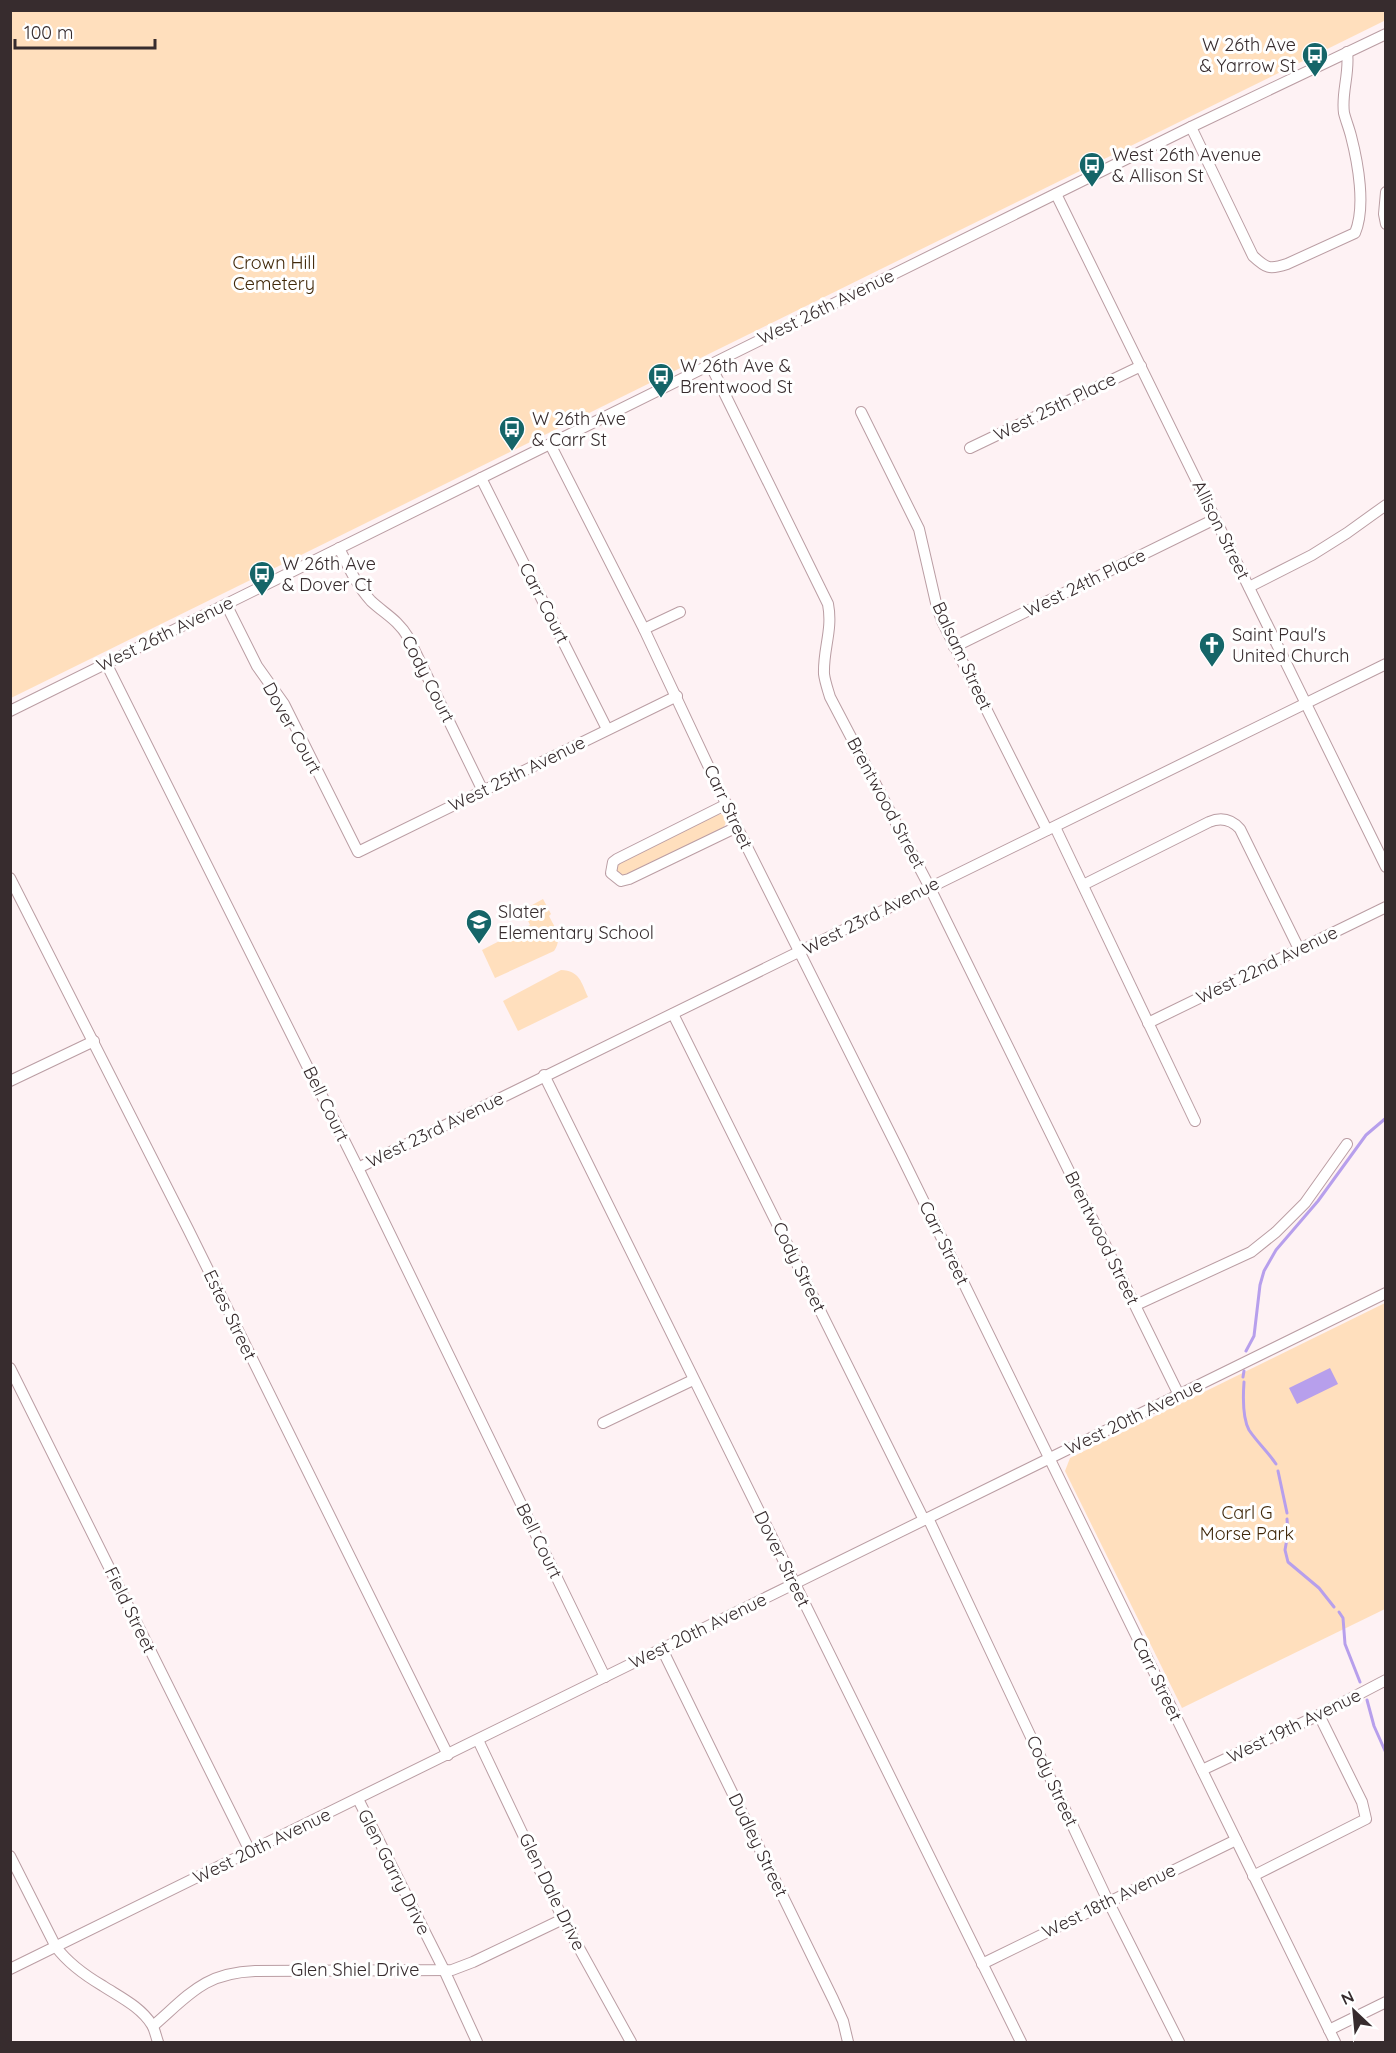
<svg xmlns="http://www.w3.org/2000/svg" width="1396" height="2053" font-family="Quicksand,sans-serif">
	<rect width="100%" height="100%" fill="#fef2f4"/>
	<g fill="#ffdfbd">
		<path d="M11,10H1385L1386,20L11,698Z"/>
		<path d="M722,814L726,822L724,827L628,875L621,877L616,872V865L716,815Z"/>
		<path d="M543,899L551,914L549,916C555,928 563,938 554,951L495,978L482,950L530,925L523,910Z"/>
		<path d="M561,970C580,971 581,982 588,997L518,1031L503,1001Z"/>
		<path d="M1385,1303V1609L1182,1708L1065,1471L1070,1458Z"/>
	</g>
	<path fill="#b79fec" d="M1330,1368L1338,1384L1297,1404L1289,1388Z"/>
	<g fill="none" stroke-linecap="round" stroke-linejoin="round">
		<g stroke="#b79fec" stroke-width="3">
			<path d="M1246,1351L1254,1336L1260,1285L1264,1271L1276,1250L1318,1201L1366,1135L1386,1118"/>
			<path d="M1243,1377L1244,1371"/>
			<path d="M1244,1382C1243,1396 1242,1417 1249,1430C1257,1442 1268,1452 1276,1464"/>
			<path d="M1278,1471L1287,1513"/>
			<path d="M1287,1519L1288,1533L1285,1550L1288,1562L1319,1588L1334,1607"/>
			<path d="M1339,1612L1343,1618L1345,1644L1360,1682"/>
			<path d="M1367,1700L1374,1726L1386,1753"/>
		</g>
		<g stroke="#ba9da3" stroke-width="12">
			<g id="minor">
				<path d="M1191,127L1253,256C1266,268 1269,270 1287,264L1355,233C1366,207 1358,163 1351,136C1349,128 1346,121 1344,113C1341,93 1350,73 1347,52"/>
				<path d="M1386,192L1384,214L1386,224"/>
				<path d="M1056,194L1386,867"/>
				<path d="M710,364L828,604C833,630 823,649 824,674C825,682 828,690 830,697L929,886L1179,1395"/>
				<path d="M861,412L919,529L936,603L942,621L1047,830"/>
				<path d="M550,444L644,629L737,827L901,1155L1335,2042"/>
				<path d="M970,448L1141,366"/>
				<path d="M481,478L607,729"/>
				<path d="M339,548C348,566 357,586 371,601C385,614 398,620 408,637L483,791"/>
				<path d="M1249,587L1312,555L1347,533L1386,505"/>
				<path d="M226,604L257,666L284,704L358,852L677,696"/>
				<path d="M644,629L680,612"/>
				<path d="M954,647L1215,519"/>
				<path d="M106,663L358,1168L605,1677"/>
				<path d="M10,711L1191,127L1386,34"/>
				<path d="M727,804L617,859L613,862L611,873L621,881L629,879L737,827"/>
				<path d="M1055,827L1195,1121"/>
				<path d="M10,878L188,1229L448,1755"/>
				<path d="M1083,885L1209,822C1221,817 1231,819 1240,829L1299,949"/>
				<path d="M673,1014L924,1520"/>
				<path d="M1148,1023L1386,907"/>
				<path d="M544,1075L1021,2042"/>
				<path d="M10,1081L94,1041"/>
				<path d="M358,1168L1386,664"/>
				<path d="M1136,1305L1251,1252L1276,1232L1305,1203L1347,1144"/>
				<path d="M10,1368L250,1851"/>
				<path d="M603,1423L693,1380"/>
				<path d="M928,1518L1108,1901L1179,2042"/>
				<path d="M662,1649L833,1999L843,2021L848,2042"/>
				<path d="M478,1740L563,1919L631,2042"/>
				<path d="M1202,1770L1319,1715L1386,1680"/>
				<path d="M358,1799L444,1970L477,2042"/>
				<path d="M10,1856L56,1947C68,1963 86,1976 103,1986C120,1997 141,2007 152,2025C155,2030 156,2037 158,2042"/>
				<path d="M1253,1876L1366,1819L1362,1802L1319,1715"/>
				<path d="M982,1964L1236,1840"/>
				<path d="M10,1969L1386,1293"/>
				<path d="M153,2026C190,1994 204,1973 255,1971L452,1970L473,1962L563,1919"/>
				<path d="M1329,2030L1386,2002"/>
			</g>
		</g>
		<use href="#minor" stroke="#fff" stroke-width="10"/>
	</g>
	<defs>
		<g id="bus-pin" transform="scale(1.35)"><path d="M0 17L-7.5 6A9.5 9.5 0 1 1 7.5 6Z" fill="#156568" stroke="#fff"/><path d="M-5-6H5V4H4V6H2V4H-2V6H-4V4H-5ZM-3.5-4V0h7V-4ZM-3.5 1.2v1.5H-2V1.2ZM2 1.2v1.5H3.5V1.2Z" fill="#fff"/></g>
		<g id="church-pin" transform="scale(1.35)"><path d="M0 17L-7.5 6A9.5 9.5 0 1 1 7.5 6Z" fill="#156568" stroke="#fff"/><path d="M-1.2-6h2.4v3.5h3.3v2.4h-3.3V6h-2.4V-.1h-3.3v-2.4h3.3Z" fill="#fff"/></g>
		<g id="school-pin" transform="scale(1.35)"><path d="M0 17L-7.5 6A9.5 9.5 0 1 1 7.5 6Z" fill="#156568" stroke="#fff"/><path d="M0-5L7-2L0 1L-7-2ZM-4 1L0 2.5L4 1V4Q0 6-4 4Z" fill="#fff"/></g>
	</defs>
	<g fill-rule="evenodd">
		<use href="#bus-pin" x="1315" y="55"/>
		<use href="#bus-pin" x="1092" y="165"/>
		<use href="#bus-pin" x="661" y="376"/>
		<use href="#bus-pin" x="512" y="429"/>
		<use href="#bus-pin" x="262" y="574"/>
		<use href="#church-pin" x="1212" y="645"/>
		<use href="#school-pin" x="479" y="922"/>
	</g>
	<g text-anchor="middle" stroke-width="6" stroke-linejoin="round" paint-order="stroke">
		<g font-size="18" fill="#372c2e" stroke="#fff" text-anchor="start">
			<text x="1296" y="51" text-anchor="end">W 26th Ave<tspan x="1296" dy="21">&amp; Yarrow St</tspan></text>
			<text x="1112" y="161">West 26th Avenue<tspan x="1112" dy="21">&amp; Allison St</tspan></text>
			<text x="680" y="372">W 26th Ave &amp;<tspan x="680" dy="21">Brentwood St</tspan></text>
			<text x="532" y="425">W 26th Ave<tspan x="532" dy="21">&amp; Carr St</tspan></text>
			<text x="282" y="570">W 26th Ave<tspan x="282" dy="21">&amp; Dover Ct</tspan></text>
			<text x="1232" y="641">Saint Paul's<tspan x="1232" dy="21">United Church</tspan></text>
			<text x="498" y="918">Slater<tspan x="498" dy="21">Elementary School</tspan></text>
		</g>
		<g font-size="18" fill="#41290a" stroke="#fff">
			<text x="274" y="269">Crown Hill<tspan x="274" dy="21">Cemetery</tspan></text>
			<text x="1247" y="1519">Carl G<tspan x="1247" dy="21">Morse Park</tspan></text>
		</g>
		<g font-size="18" fill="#372c2e" stroke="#fff">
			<text transform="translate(826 307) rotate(-26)" y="6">West 26th Avenue</text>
			<text transform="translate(1055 407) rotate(-26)" y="6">West 25th Place</text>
			<text transform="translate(1221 530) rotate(64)" y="6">Allison Street</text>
			<text transform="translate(1085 583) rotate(-26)" y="6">West 24th Place</text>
			<text transform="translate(544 603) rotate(63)" y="6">Carr Court</text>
			<text transform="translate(165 634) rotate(-26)" y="6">West 26th Avenue</text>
			<text transform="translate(962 656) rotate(65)" y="6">Balsam Street</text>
			<text transform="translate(428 679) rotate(63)" y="6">Cody Court</text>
			<text transform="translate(292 728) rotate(61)" y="6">Dover Court</text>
			<text transform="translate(517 774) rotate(-26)" y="6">West 25th Avenue</text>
			<text transform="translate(886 803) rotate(62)" y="6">Brentwood Street</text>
			<text transform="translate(728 807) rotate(65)" y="6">Carr Street</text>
			<text transform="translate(871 916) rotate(-27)" y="6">West 23rd Avenue</text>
			<text transform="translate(1267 965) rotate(-26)" y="6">West 22nd Avenue</text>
			<text transform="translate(326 1104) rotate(64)" y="6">Bell Court</text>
			<text transform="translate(435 1130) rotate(-26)" y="6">West 23rd Avenue</text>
			<text transform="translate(1102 1238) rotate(64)" y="6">Brentwood Street</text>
			<text transform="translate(944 1243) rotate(64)" y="6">Carr Street</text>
			<text transform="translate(799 1267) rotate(64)" y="6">Cody Street</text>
			<text transform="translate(230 1315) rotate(64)" y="6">Estes Street</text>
			<text transform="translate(1134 1417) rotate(-26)" y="6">West 20th Avenue</text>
			<text transform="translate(539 1541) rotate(64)" y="6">Bell Court</text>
			<text transform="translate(782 1559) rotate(64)" y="6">Dover Street</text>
			<text transform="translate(130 1610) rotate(64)" y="6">Field Street</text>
			<text transform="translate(698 1631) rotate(-26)" y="6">West 20th Avenue</text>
			<text transform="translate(1157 1679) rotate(64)" y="6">Carr Street</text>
			<text transform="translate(1294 1726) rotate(-26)" y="6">West 19th Avenue</text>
			<text transform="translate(1052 1781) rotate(65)" y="6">Cody Street</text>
			<text transform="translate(758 1845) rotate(64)" y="6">Dudley Street</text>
			<text transform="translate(262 1846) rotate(-26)" y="6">West 20th Avenue</text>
			<text transform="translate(394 1872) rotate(63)" y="6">Glen Garry Drive</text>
			<text transform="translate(552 1892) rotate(64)" y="6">Glen Dale Drive</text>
			<text transform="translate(1109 1901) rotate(-26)" y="6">West 18th Avenue</text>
			<text x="355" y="1976">Glen Shiel Drive</text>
		</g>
	</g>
	<rect width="1396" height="2053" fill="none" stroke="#372c2e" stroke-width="24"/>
	<g transform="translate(1354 2011) rotate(334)" stroke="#ffffff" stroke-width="4.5" paint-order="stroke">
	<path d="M0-4.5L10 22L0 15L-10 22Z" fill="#372c2e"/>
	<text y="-9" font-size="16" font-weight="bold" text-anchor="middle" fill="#372c2e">N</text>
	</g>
	<path d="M15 39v9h140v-9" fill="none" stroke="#372c2e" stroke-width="3"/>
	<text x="24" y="39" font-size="18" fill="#372c2e" stroke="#ffffff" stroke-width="4.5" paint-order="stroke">100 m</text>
</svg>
